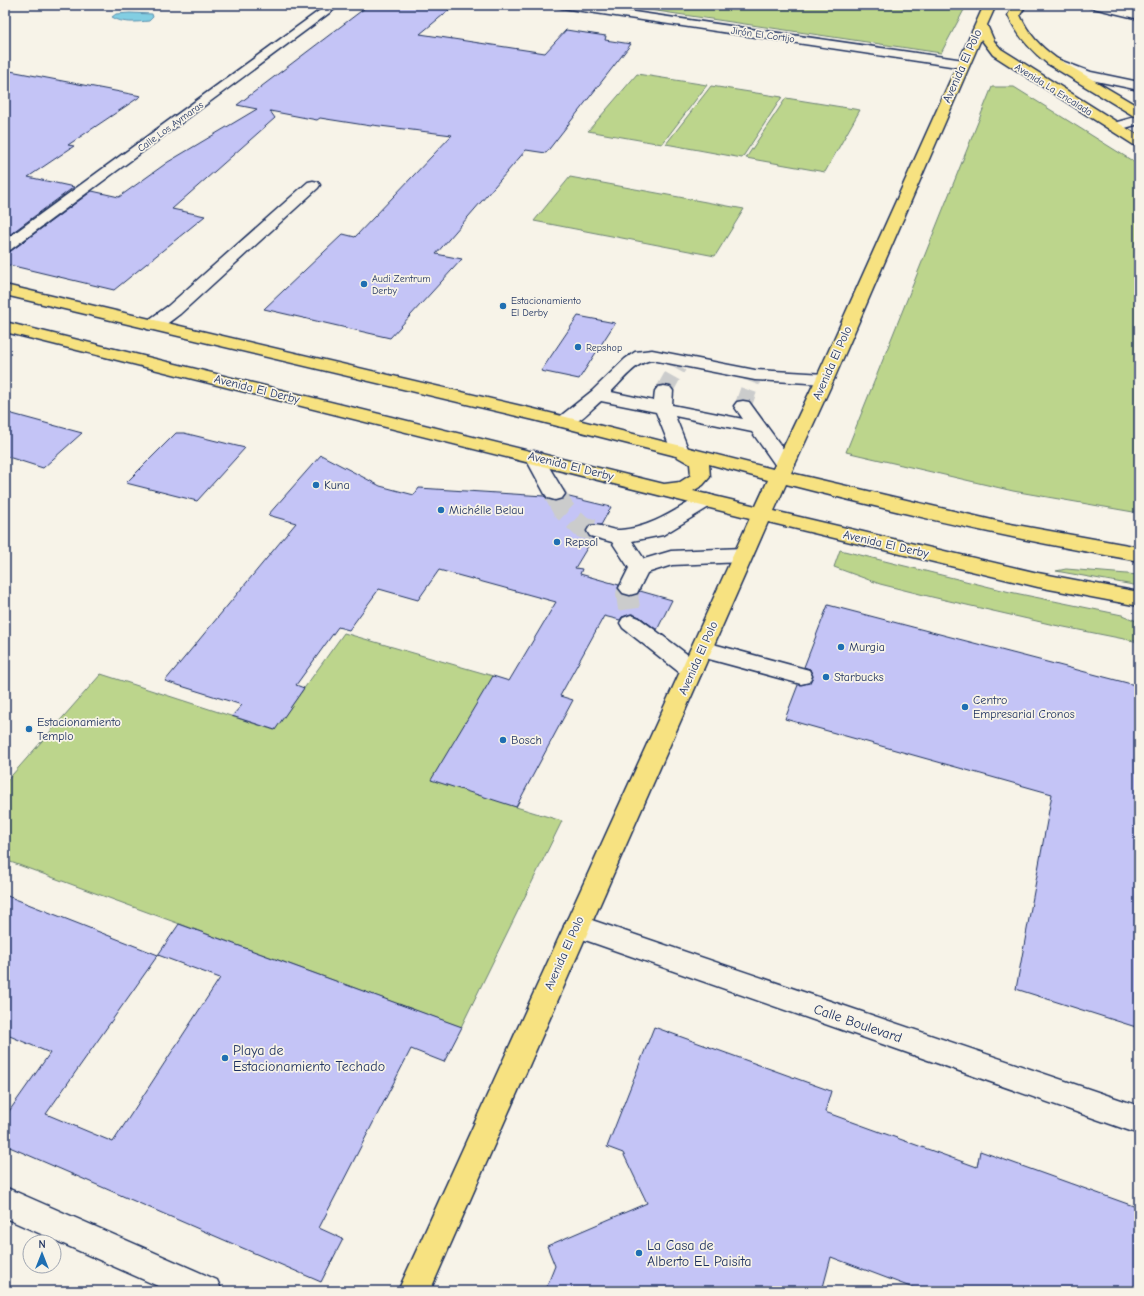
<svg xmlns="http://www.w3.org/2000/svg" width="1144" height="1296" font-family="'Comic Neue',sans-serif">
	<rect width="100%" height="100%" fill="#f7f3e8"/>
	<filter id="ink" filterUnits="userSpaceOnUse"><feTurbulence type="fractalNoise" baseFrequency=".025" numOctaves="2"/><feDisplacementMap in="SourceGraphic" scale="8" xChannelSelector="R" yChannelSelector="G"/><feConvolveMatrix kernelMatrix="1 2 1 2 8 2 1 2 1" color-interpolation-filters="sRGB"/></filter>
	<g filter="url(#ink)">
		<g fill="#bcd58c" stroke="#6c8275">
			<path d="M616,5H961L965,8L941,53Z"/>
			<path d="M637,74L707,85L662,144L588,131Z"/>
			<path d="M711,86L782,97L742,158L666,144Z"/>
			<path d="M992,87H1014L1139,165V513L1013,491L846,452Z"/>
			<path d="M786,98L860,110L825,172L746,158Z"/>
			<path d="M570,177L744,209L715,256L534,221Z"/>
			<path d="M840,550L1010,592L1122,615L1139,622V642L1054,625L932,597L880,584L834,567Z"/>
			<path d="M1066,569L1139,575V586L1056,571Z"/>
			<path d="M344,633L493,676L516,807L562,821L461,1027L5,860V783L101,674L274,730Z"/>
		</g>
		<path fill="#82cee2" stroke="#598ead" d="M130,13L152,14L153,17L149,21C136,22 123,24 112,17L116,14Z"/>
		<g fill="#c4c4f6" stroke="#1b2f5e" fill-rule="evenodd">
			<path d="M369,5H455L420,34L545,53L566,30L606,36L605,40L631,44L546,153L526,150L436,254L462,259L390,338L264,309L343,234L355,237L452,135L372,125L371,126L320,118L317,120L270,111L275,118L172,209L205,216L114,290L5,264V253L11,251L92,191L119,197L168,162L257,109L237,105Z"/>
			<path d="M5,70L141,96L68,145L74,146L28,177L74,187L5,238Z"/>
			<path d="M578,316L615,323L579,379L541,371Z"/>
			<path d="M5,412L82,433L43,468L5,456Z"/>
			<path d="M176,433H184L245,448L197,501L126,483Z"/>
			<path d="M321,455L380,486L414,495L419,488L544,496L548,499L555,501L562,499L565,496L611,507L601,525H590L586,530L589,537L593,538L575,568L582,569L580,574L619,585L618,589L623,594L630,596L637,594L640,591L672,600L657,630L640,617L632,614L622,617L620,620L604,616L560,696L573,700L516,807L431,780L493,676L509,681L556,602L439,570L418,600L379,589L349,630L338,627L296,685L304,688L275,730L232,716L242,705L165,681L296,523L268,515Z"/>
			<path d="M828,605L1139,686V1028L1016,989L1052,794L785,719L798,685L809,683L813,677L810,669L804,667Z"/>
			<path d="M5,895L158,955L179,924L462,1027L444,1062L411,1049L319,1228L343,1239L321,1282L5,1145V1117L50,1053L5,1034ZM158,955L220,978L113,1142L46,1114Z"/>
			<path d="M654,1027L831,1091L825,1112L977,1167L980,1151L1139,1208V1291H921L831,1257L822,1291H545L555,1266L547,1246L647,1203L623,1153L607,1147Z"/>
		</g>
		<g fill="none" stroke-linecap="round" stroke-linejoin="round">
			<g stroke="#cbcccc" stroke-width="17" stroke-dasharray="17 8" stroke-linecap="butt">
				<path d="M664,391L678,366"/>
				<path d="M743,406L752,380"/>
			</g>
			<g stroke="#cbcccc" stroke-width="22" stroke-dasharray="22 11" stroke-linecap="butt">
				<path d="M555,494L563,509L582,527L597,531"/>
				<path d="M630,588L627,594L631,623"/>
			</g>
			<g stroke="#1b2f5e" stroke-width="3">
				<g id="minor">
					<path d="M327,5H340L10,250L5,252V240Z"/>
					<path d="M556,5H586L964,60L968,61L970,64L968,67L964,68L562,8L558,7Z"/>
					<path d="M1087,5H1109L1139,11V19L1089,7Z"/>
					<path d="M1054,58L1091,72L1139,82V90L1082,78L1050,65L1048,62L1050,59Z"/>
					<path d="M1139,116V124L1115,131L1110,130L1108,127L1110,124Z"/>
					<path d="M313,181L318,182L320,185L318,188L180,314C170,321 160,332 147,329L145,325L147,321L168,306L308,182Z"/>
					<path d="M652,350L755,370L825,374L831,375L834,379L831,383L825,384L755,380L652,360C636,362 622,381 611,392L654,401L655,391L658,387L664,386L670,387L673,391L672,405L743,419L734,406L737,402L743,401L749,402L795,465L792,469L785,471L778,469L752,432L675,416L689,451L687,455L680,457L673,455L656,412L601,401C589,411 574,430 558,426L555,422L558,418L592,391L625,359L635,352Z"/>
					<path d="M534,451L541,453L543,457L565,494L562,498L555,500L548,498L545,494L525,457L527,453Z"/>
					<path d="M707,494L714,496L717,500L714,504L663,535L632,541L644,559L671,551L743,548L750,550L753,555L750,560L743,562L672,565L647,573L637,593L630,595L623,593L619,588L629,568L612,542L590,536L587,531L590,526C601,523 609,531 620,530C651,528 675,510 700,496Z"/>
					<path d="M631,615L639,618L700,664L703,670L700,676L692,678L684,676L623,628L620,623L623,618Z"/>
					<path d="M702,641L809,670L812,676L809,682L801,684L694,655L691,649L694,643Z"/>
					<path d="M577,915L1139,1106V1134L568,934L564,926L568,918Z"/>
					<path d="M5,1187L217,1280L222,1291H169L5,1218Z"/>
				</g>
			</g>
			<g stroke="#1b2f5e" stroke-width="3">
				<g id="major">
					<path d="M984,5H996L987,25L994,41L1001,49L1139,136V146L1134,145L993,55L981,39L834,379L791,473L1005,523L1139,547V561C1020,541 903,514 786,484L774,511L1038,573L1139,592V606L1038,587L768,522L430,1291H398L750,518L5,332V322L664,484L680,482L691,475L690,464L676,456L534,420L5,295V285L534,409L773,469L816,379ZM709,464L768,480L756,506L693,491L703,485L710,477Z"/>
					<path d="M1014,5H1026L1020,15C1028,34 1040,46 1056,58L1139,107V117L1134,116L1048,64C1030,50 1017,35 1008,15Z"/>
				</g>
			</g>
			<use href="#minor" fill="#f7f3e8" fill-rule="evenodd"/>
			<use href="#major" fill="#f7e281" fill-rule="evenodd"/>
		</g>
	</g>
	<g fill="#1f6fb2" stroke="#f7f3e8" stroke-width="1.5">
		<circle cx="364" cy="284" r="4"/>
		<circle cx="503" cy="306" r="4"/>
		<circle cx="578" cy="347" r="4"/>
		<circle cx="316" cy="485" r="4"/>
		<circle cx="441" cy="510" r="4"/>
		<circle cx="557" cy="542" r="4"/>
		<circle cx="841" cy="647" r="4"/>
		<circle cx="826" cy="677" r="4"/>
		<circle cx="965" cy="707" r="4"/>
		<circle cx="29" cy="729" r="4"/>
		<circle cx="503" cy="740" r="4"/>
		<circle cx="225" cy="1058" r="4"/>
		<circle cx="639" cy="1253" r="4"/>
	</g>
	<g text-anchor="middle" stroke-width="3.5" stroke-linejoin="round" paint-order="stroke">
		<g font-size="10" fill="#1b2f5e" stroke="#f7f3e8">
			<text transform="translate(763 34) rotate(8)" y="4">Jirón El Cortijo</text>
			<text transform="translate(1054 89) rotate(32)" y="4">Avenida La Encalada</text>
			<text transform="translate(170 126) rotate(-36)" y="4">Calle Los Aymaras</text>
		</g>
		<g font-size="10" fill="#1b2f5e" stroke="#f7f3e8" text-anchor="start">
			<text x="372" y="282">Audi Zentrum<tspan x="372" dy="12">Derby</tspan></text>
			<text x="511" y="304">Estacionamiento<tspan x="511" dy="12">El Derby</tspan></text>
			<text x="586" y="351">Repshop</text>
		</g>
		<g font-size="12" fill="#1b2f5e" stroke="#f7f3e8">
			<text transform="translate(962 66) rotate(-66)" y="4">Avenida El Polo</text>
			<text transform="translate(832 363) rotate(-66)" y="4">Avenida El Polo</text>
			<text transform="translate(257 389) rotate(14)" y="4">Avenida El Derby</text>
			<text transform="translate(571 466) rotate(14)" y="4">Avenida El Derby</text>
			<text transform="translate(886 544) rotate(13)" y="4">Avenida El Derby</text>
			<text transform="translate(698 658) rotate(-66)" y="4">Avenida El Polo</text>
			<text transform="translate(564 953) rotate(-66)" y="4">Avenida El Polo</text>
		</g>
		<g font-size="12" fill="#1b2f5e" stroke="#f7f3e8" text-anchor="start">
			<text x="324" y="489">Kuna</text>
			<text x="449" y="514">Michélle Belau</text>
			<text x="565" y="546">Repsol</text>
			<text x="849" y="651">Murgia</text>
			<text x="834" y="681">Starbucks</text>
			<text x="973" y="704">Centro<tspan x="973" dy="14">Empresarial Cronos</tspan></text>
			<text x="37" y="726">Estacionamiento<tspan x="37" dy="14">Templo</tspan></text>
			<text x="511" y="744">Bosch</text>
		</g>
		<g font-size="14" fill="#1b2f5e" stroke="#f7f3e8">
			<text transform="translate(858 1023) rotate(19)" y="5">Calle Boulevard</text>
		</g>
		<g font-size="14" fill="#1b2f5e" stroke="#f7f3e8" text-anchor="start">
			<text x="233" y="1055">Playa de<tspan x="233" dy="16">Estacionamiento Techado</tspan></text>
			<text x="647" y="1250">La Casa de<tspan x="647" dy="16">Alberto EL Paisita</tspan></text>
		</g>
	</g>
	<rect width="1144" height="1296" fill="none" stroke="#f7f3e8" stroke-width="20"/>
	<rect x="10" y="10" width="1124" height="1276" fill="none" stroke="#1b2f5e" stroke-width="1.5" filter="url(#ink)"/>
	<g transform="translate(42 1254)"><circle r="19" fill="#f7f3e8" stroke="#9fa5b1"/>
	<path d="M0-3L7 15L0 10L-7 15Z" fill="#1f6fb2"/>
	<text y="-6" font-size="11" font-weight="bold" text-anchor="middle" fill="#1b2f5e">N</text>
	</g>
</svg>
